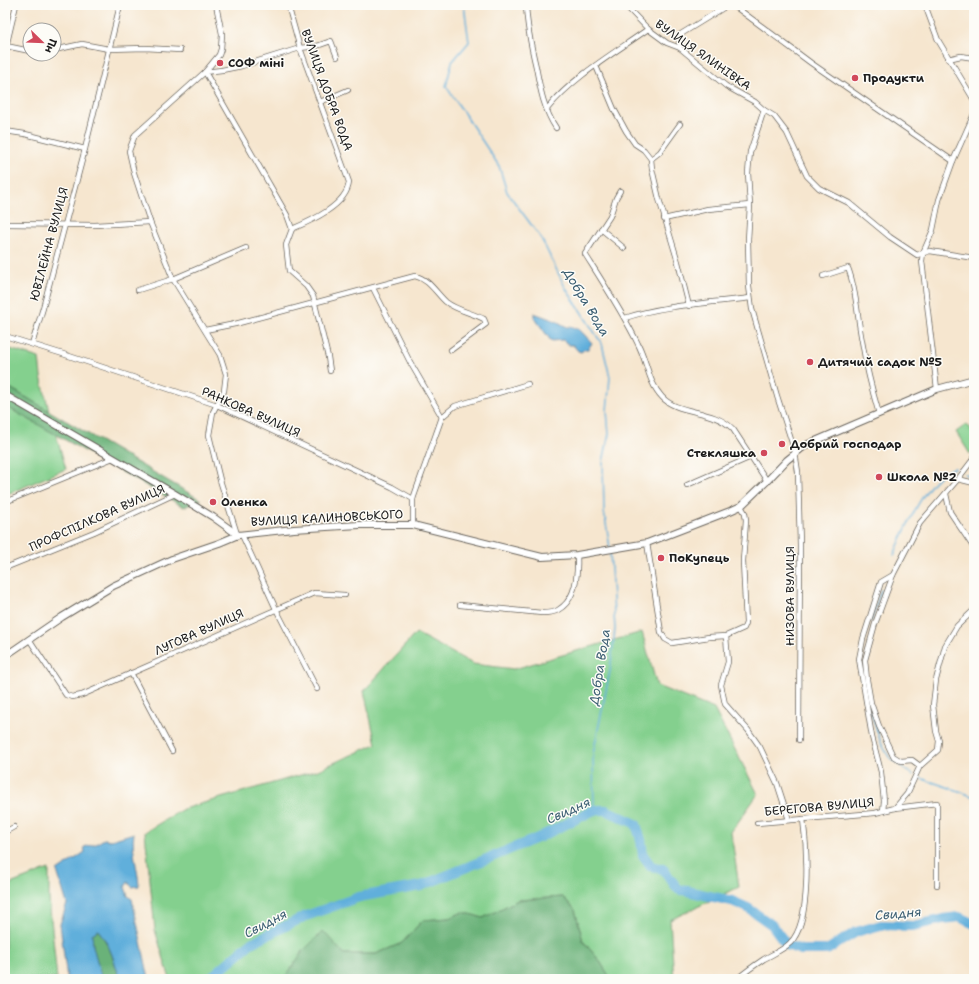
<svg xmlns="http://www.w3.org/2000/svg" width="979" height="984" font-family="'Shantell Sans',sans-serif">
	<rect width="100%" height="100%" fill="#fdfcf7"/>
	<filter id="ink" filterUnits="userSpaceOnUse"><feTurbulence type="fractalNoise" baseFrequency=".025" numOctaves="2"/><feDisplacementMap in="SourceGraphic" scale="8" xChannelSelector="R" yChannelSelector="G"/><feConvolveMatrix kernelMatrix="1 2 1 2 8 2 1 2 1" color-interpolation-filters="sRGB"/></filter>
	<filter id="wash" filterUnits="userSpaceOnUse"><feTurbulence type="fractalNoise" baseFrequency=".012" numOctaves="4" result="noise"/><feDisplacementMap in="SourceGraphic" scale="16" xChannelSelector="R" yChannelSelector="G"/><feGaussianBlur stdDeviation="0.9" result="paint"/><feColorMatrix in="noise" values="0 0 0 0 0 0 0 0 0 0 0 0 0 0 0 0 0 1.4 0 .05"/><feComposite in="paint" operator="in"/></filter>
	<g filter="url(#wash)">
		<rect width="100%" height="100%" fill="#f6e6cf"/>
		<g fill="#84d08e" stroke="#507655">
			<path d="M5,346L10,349L39,358L41,376L49,411L5,385Z"/>
			<path d="M5,406L56,434L66,469L5,495Z"/>
			<path d="M967,424L974,433V449L970,454L956,432Z"/>
			<path d="M642,632L657,686L714,709L758,794L731,832L739,887L670,920L674,979H611L599,960L583,941L575,910L563,897L518,900L483,918L463,912L449,918L423,920L402,943L376,954H344L296,962L284,979H170L155,930L145,832L183,809L318,770L376,744L364,691L416,633L473,664L514,669Z"/>
			<path d="M49,869V898L57,979H5V886Z"/>
		</g>
		<g fill="#6bb279" stroke="#44674a">
			<path d="M5,385L201,500L184,507L5,406Z"/>
			<path d="M563,897L575,910L583,941L599,960L611,979H284L303,951L323,931L344,954H376L402,943L423,920L449,918L463,912L483,918L518,900Z"/>
			<path d="M98,930C110,945 114,961 120,979H102L100,975L93,946L92,934Z"/>
		</g>
		<g fill="#61afdb" stroke="#3e667c">
			<path d="M534,313L556,321L567,327H573L580,330L592,343L588,349H585L581,352L578,351L573,345H569L563,340L551,341L534,317Z"/>
			<path d="M134,833C131,850 138,868 139,886L132,887L128,882L125,887L128,896L132,899L149,979H120C114,961 110,944 98,930L92,934L93,946L102,979H67L60,924L67,904L57,871L85,852L84,847L96,844L104,839L111,840Z"/>
		</g>
		<g fill="none" stroke-linecap="round" stroke-linejoin="round">
			<g stroke="#61afdb" stroke-width="1.5">
				<path d="M464,5L469,42L452,62L446,86L499,166L507,192L541,238L565,287L602,344L610,377L607,411L609,434L603,462L604,511L610,548"/>
				<path d="M965,474L974,477"/>
				<path d="M894,555C904,532 928,472 955,468"/>
				<path d="M871,621L881,590"/>
				<path d="M869,706L881,743L889,757L913,775"/>
				<path d="M920,778L959,791L974,797"/>
				<path d="M594,810L593,754L610,671L615,629L610,552"/>
			</g>
			<path stroke="#61afdb" stroke-width="10" d="M209,979L251,943L306,916L359,897L421,886L540,837L594,810H606L636,824L641,840L643,855L651,866L663,869L678,889L732,901L748,908L772,925L787,945L801,950H827L856,932L881,925L913,926L943,919L959,917L974,924"/>
		</g>
	</g>
	<g filter="url(#ink)">
		<g fill="none" stroke-linecap="round" stroke-linejoin="round">
			<g stroke="#68635b" stroke-width="6">
				<g id="street">
					<path d="M216,5L222,34L221,49L219,55L205,72L135,135L129,151L134,173L150,222L173,279L220,355L226,374L224,391L213,412L209,435L220,480L237,534"/>
					<path d="M288,5L300,48L349,182C347,205 311,221 292,229"/>
					<path d="M526,5C527,26 531,46 536,67C540,88 544,110 556,128"/>
					<path d="M625,5L648,29L667,43L680,48L726,86L755,102L764,110L774,116L787,133L807,176L819,188L849,203L890,237L917,255L930,251L974,258"/>
					<path d="M733,5L811,63L953,161"/>
					<path d="M925,5L938,40L974,100"/>
					<path d="M6,46L30,51"/>
					<path d="M680,48L679,39L681,34L728,5"/>
					<path d="M54,50L82,44L109,49L145,48L180,50"/>
					<path d="M5,51L16,5"/>
					<path d="M43,54H46"/>
					<path d="M948,59L961,56L974,58"/>
					<path d="M596,66L614,109L626,131L635,144L644,150L651,159L652,169L659,199L678,262L689,306"/>
					<path d="M320,102L348,90"/>
					<path d="M547,109C574,76 613,54 648,29"/>
					<path d="M764,110L750,152L748,173L750,205L748,240L749,286L752,309L777,396L795,452L798,472L800,545L799,740"/>
					<path d="M5,131L25,134L85,149"/>
					<path d="M651,159L660,152L680,124"/>
					<path d="M620,191L616,198L610,216L585,254C604,284 623,313 638,344C647,361 648,382 662,397C678,415 712,408 733,429L767,481"/>
					<path d="M664,219L708,209L750,205"/>
					<path d="M5,224L95,225L150,222"/>
					<path d="M601,229L624,248"/>
					<path d="M823,276L848,268C857,291 857,316 862,341C866,366 872,390 879,414"/>
					<path d="M373,288L410,362L442,417"/>
					<path d="M138,290L173,279L246,248"/>
					<path d="M625,318C663,305 710,303 750,298"/>
					<path d="M205,330L235,324L415,276C429,279 436,293 446,302C456,310 472,313 484,319L486,324L451,350"/>
					<path d="M5,336L63,354L217,405L392,487L413,499"/>
					<path d="M32,344L43,308L85,149L120,5"/>
					<path d="M330,371L328,357L313,296L306,286L289,271L286,245L292,229L287,215L205,72L222,70L242,66L300,48L317,46L331,41L337,57"/>
					<path d="M937,389L922,261L923,253L933,230L939,200L953,161L974,114"/>
					<path d="M958,479L974,458"/>
					<path d="M687,485L751,457"/>
					<path d="M946,494L950,512L974,548"/>
					<path d="M5,502L113,458"/>
					<path d="M413,525V499L442,417L455,406L528,384"/>
					<path d="M242,535L276,609L317,689"/>
					<path d="M647,543L661,632L665,639L672,643L709,637L726,636L728,662L721,685L725,704L748,730L760,747L777,783L789,820"/>
					<path d="M5,568L94,532L175,494"/>
					<path d="M460,605L542,613C547,613 553,613 558,610C576,600 578,574 577,555"/>
					<path d="M726,636L744,628L746,623L743,561L746,520L745,513L741,506"/>
					<path d="M29,639L66,695L72,697L82,695L314,593L345,595"/>
					<path d="M131,673L172,751"/>
					<path d="M920,766L912,760L901,761L893,756L879,726L871,703L867,680L865,660L875,624L893,575L920,523L958,479L974,483"/>
					<path d="M895,808L907,794L920,766L938,750L939,741L936,731L933,705L936,680L945,646L957,626L974,610"/>
					<path d="M883,811L884,801L881,772L872,737L859,659L863,639L881,582L893,575"/>
					<path d="M757,823L875,813L895,808L937,803V885"/>
					<path d="M5,832L14,827"/>
					<path d="M737,979C745,972 755,965 764,959C773,954 783,950 790,943C812,922 807,847 803,819"/>
				</g>
			</g>
			<g stroke="#68635b" stroke-width="8">
				<g id="secondary">
					<path d="M5,395L175,494L213,517L238,535"/>
					<path d="M5,656L62,617L113,586L172,559L219,543L238,535L294,529L359,525H413L542,557L577,555L647,543L730,511L741,506L767,481L787,460L806,445L937,389L974,379"/>
				</g>
			</g>
			<use href="#street" stroke="#fff" stroke-width="4.5"/>
			<use href="#secondary" stroke="#fff" stroke-width="6"/>
		</g>
	</g>
	<g fill="#d1495b" stroke="#fdfcf7" stroke-width="1.5">
		<circle cx="220" cy="63" r="4"/>
		<circle cx="855" cy="78" r="4"/>
		<circle cx="810" cy="362" r="4"/>
		<circle cx="782" cy="444" r="4"/>
		<circle cx="764" cy="453" r="4"/>
		<circle cx="879" cy="477" r="4"/>
		<circle cx="213" cy="502" r="4"/>
		<circle cx="661" cy="558" r="4"/>
	</g>
	<g text-anchor="middle" stroke-width="3" stroke-linejoin="round" paint-order="stroke">
		<g font-size="12" fill="#1c1c1c" stroke="#fdfcf7">
			<text transform="translate(703 55) rotate(35)" y="4">ВУЛИЦЯ ЯЛИНІВКА</text>
			<text transform="translate(327 90) rotate(70)" y="4">ВУЛИЦЯ ДОБРА ВОДА</text>
			<text transform="translate(49 244) rotate(-75)" y="4">ЮВІЛЕЙНА ВУЛИЦЯ</text>
			<text transform="translate(251 412) rotate(24)" y="4">РАНКОВА ВУЛИЦЯ</text>
			<text transform="translate(97 518) rotate(-24)" y="4">ПРОФСПІЛКОВА ВУЛИЦЯ</text>
			<text transform="translate(327 518) rotate(-3)" y="4">ВУЛИЦЯ КАЛИНОВСЬКОГО</text>
			<text transform="translate(790 596) rotate(-90)" y="4">НИЗОВА ВУЛИЦЯ</text>
			<text transform="translate(199 632) rotate(-24)" y="4">ЛУГОВА ВУЛИЦЯ</text>
			<text transform="translate(819 807) rotate(-5)" y="4">БЕРЕГОВА ВУЛИЦЯ</text>
		</g>
		<g font-size="12" font-weight="bold" fill="#1c1c1c" stroke="#fdfcf7" text-anchor="start">
			<text x="228" y="67">СОФ міні</text>
			<text x="863" y="82">Продукти</text>
			<text x="818" y="366">Дитячий садок №5</text>
			<text x="790" y="448">Добрий господар</text>
			<text x="756" y="457" text-anchor="end">Стекляшка</text>
			<text x="887" y="481">Школа №2</text>
			<text x="221" y="506">Оленка</text>
			<text x="669" y="562">ПоКупець</text>
		</g>
		<g font-size="13" font-style="italic" fill="#3b5e72" stroke="#fdfcf7">
			<text transform="translate(587 302) rotate(59)" y="5">Добра Вода</text>
			<text transform="translate(599 667) rotate(-81)" y="5">Добра Вода</text>
			<text transform="translate(568 810) rotate(-24)" y="5">Свидня</text>
			<text transform="translate(898 913) rotate(-5)" y="5">Свидня</text>
			<text transform="translate(265 923) rotate(-28)" y="5">Свидня</text>
		</g>
	</g>
	<rect width="979" height="984" fill="none" stroke="#fdfcf7" stroke-width="20"/>
	<g transform="translate(42 42) rotate(113)"><circle r="19" fill="#fdfcf7" stroke="#a3a29f"/>
	<path d="M0-3L7 15L0 10L-7 15Z" fill="#d1495b"/>
	<text y="-6" font-size="11" font-weight="bold" text-anchor="middle" fill="#1c1c1c">Пн</text>
	</g>
</svg>
